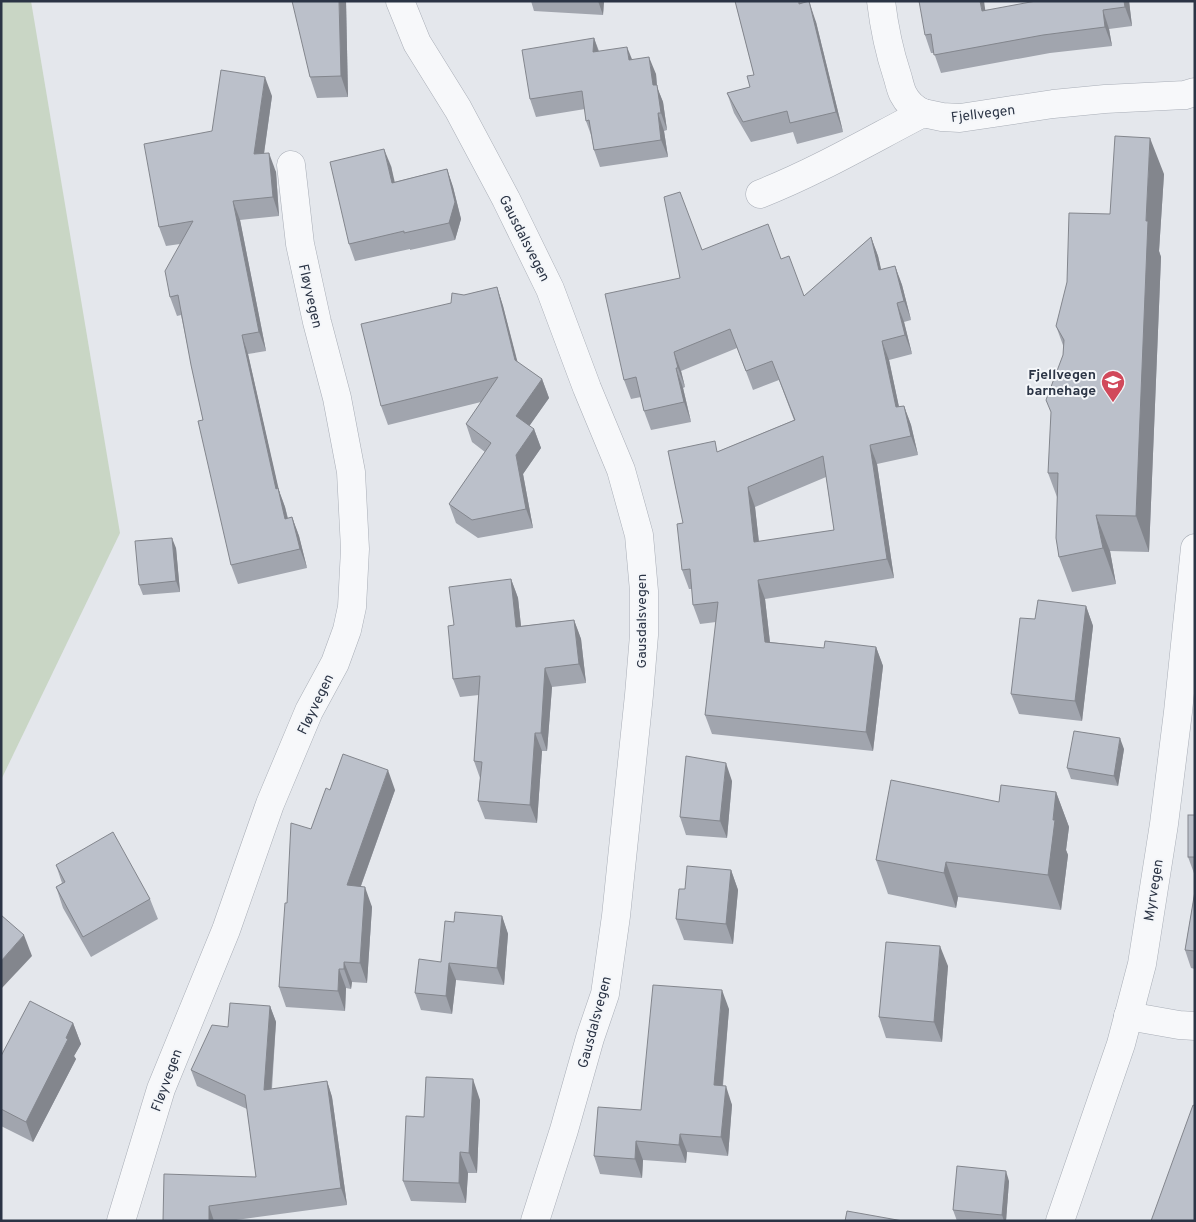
<svg xmlns="http://www.w3.org/2000/svg" width="1196" height="1222" font-family="Overpass,sans-serif">
	<rect width="100%" height="100%" fill="#e4e7ec"/>
	<path fill="#c9d6c5" d="M1,1H31L120,533L1,780Z"/>
	<g fill="none" stroke-linecap="round" stroke-linejoin="round">
		<g stroke="#a9aeb7" stroke-width="29">
			<g id="street">
				<path d="M400,1L417,43L458,109L506,199L550,289L587,388L621,470L639,535L644,591V635L639,695L616,916L605,994L590,1038L564,1130L535,1221"/>
				<path d="M881,1C884,26 889,51 897,75C899,81 900,88 903,94C907,102 914,109 923,113"/>
				<path d="M760,194C816,172 869,141 923,113L942,117L960,118L1053,104L1105,99L1185,95L1195,92"/>
				<path d="M1128,1016L1179,1025L1195,1026"/>
				<path d="M121,1221L161,1089L226,930L270,804L309,711L335,663L347,630L352,607L355,549L351,472L337,398L317,322L300,244L291,165"/>
				<path d="M1060,1221L1121,1044L1142,964L1164,824L1178,712L1195,548"/>
			</g>
		</g>
		<use href="#street" stroke="#f7f8fa" stroke-width="28"/>
	</g>
	<g fill="#a1a5ae" fill-rule="evenodd">
		<path d="M346,1L348,97L317,98L310,77Z"/>
		<path d="M531,1H604L603,15L534,11Z"/>
		<path d="M735,1H803V3L816,22L843,132L797,144L793,132L751,142L734,113L727,93L750,87L754,75Z"/>
		<path d="M1129,1L1132,26L1109,29L1112,46L1050,53L941,73L934,53H931L925,35L985,10Z"/>
		<path d="M594,38L599,51L632,59L656,74L657,87L663,102L667,130L664,131L668,157L600,167L594,150L591,135L586,121L585,109L536,117L530,99Z"/>
		<path d="M272,96L264,154L276,172L279,216L240,220L266,351L248,354L278,488L285,507L288,518L292,517L299,536L307,568L238,584L231,565L203,420L181,315L177,316L170,297L180,244L166,246L159,227L212,131Z"/>
		<path d="M391,166L394,182L447,169L453,187L461,219L455,240L410,250V249L355,261L349,244Z"/>
		<path d="M1164,174L1159,251L1161,257L1149,552L1110,551L1116,584L1072,592L1059,557L1057,497L1048,473L1063,355L1064,348L1056,326L1110,214Z"/>
		<path d="M871,237L878,256L881,270L895,266L902,285L911,320L904,322L912,354L889,360L899,407L904,406L911,425L918,455L877,464L894,578L765,599L770,642L824,648L876,647L883,666L873,751L712,734L705,715L716,622L700,624L693,605L692,589H689L682,570L683,523L719,451L794,420L779,380L753,390L737,348L681,371L685,387L683,388L691,422L651,430L644,411L641,397L631,399L624,380L680,278L702,250L781,259L804,296ZM826,477L834,530L759,542L755,507Z"/>
		<path d="M497,287L503,306L517,362L542,379L549,398L529,426L534,429L541,448L523,474L533,528L478,538L456,523L449,504L485,452L472,442L466,424L481,402L388,425L381,406L451,303L464,295Z"/>
		<path d="M176,548L180,592L143,595L139,585Z"/>
		<path d="M511,579L518,598L521,626L574,620L581,639L586,683L552,687L547,751H542L537,823L485,819L478,801L480,778L474,761L479,695L460,697L453,679L454,625Z"/>
		<path d="M1086,606L1093,626L1082,721L1019,714L1011,694L1035,619Z"/>
		<path d="M1124,749L1118,786L1071,779L1067,768Z"/>
		<path d="M732,781L727,838L686,835L680,817Z"/>
		<path d="M330,790H395L361,886L372,907L367,983L352,982L351,989L346,988L345,1011L286,1007L279,987L287,903L311,829Z"/>
		<path d="M1056,792L1069,827L1066,850L1068,855L1061,910L958,897L956,908L888,894L876,860L999,802Z"/>
		<path d="M1195,815V876L1188,857Z"/>
		<path d="M56,865L150,899L158,919L91,957L63,908L56,887L62,883Z"/>
		<path d="M731,870L738,890L733,944L684,940L676,919L685,889Z"/>
		<path d="M1195,891V969L1191,968L1185,950Z"/>
		<path d="M502,916L508,934L504,985L456,980L452,1014L421,1010L415,993L441,962L454,922Z"/>
		<path d="M948,966L942,1042L886,1038L879,1017Z"/>
		<path d="M270,1006L276,1022L272,1089L327,1081L332,1097L347,1205L229,1221H163L256,1177L247,1109L197,1086L191,1070L228,1027Z"/>
		<path d="M729,1009L723,1086L732,1105L728,1156L687,1152L686,1163L643,1160L642,1178L600,1174L594,1156L641,1110Z"/>
		<path d="M73,1023L81,1044L74,1056L76,1059L33,1142L1,1126V1056Z"/>
		<path d="M480,1100L477,1173H468L466,1203L411,1201L403,1181L424,1117Z"/>
		<path d="M1009,1181L1006,1221H957L953,1210Z"/>
	</g>
	<g fill="#83868d">
		<path d="M339,1H346L348,97L341,76Z"/>
		<path d="M598,1H604L603,15Z"/>
		<path d="M809,1L816,22L843,132L836,112Z"/>
		<path d="M980,1H984L988,29L982,11Z"/>
		<path d="M1124,1H1129L1132,26L1125,7Z"/>
		<path d="M1103,10L1109,29L1112,46L1105,27Z"/>
		<path d="M594,38L600,56L593,52Z"/>
		<path d="M627,47L634,64L629,60Z"/>
		<path d="M649,57L656,74L657,87L663,102L667,130L661,113L653,85Z"/>
		<path d="M265,77L272,96L261,174L254,154Z"/>
		<path d="M658,113L664,131L668,157L661,140Z"/>
		<path d="M1150,138L1164,174L1159,251L1161,257L1149,552L1136,516L1146,221Z"/>
		<path d="M384,149L391,166L399,200L392,183Z"/>
		<path d="M269,153L276,172L279,216L273,197Z"/>
		<path d="M447,169L453,187L461,219L455,240L449,223Z"/>
		<path d="M233,201L240,220L266,351L259,332Z"/>
		<path d="M871,237L878,256L886,290L879,270Z"/>
		<path d="M895,266L902,285L911,320L904,301Z"/>
		<path d="M497,287L503,306L522,379L515,360Z"/>
		<path d="M897,303L904,322L912,354L905,335Z"/>
		<path d="M242,335L248,354L283,508L276,489Z"/>
		<path d="M882,341L889,360L903,426L896,407Z"/>
		<path d="M674,352L681,371L685,387L678,368Z"/>
		<path d="M676,368L683,388L691,422L684,402Z"/>
		<path d="M542,379L549,398L523,435L516,416Z"/>
		<path d="M904,406L911,425L918,455L911,436Z"/>
		<path d="M534,429L541,448L523,474L533,528L526,509L516,455Z"/>
		<path d="M870,445L877,464L894,578L887,559Z"/>
		<path d="M748,487L755,507L761,562L754,542Z"/>
		<path d="M278,488L285,507L292,538L285,519Z"/>
		<path d="M1096,515L1110,551L1116,584L1103,548Z"/>
		<path d="M292,517L299,536L307,568L300,549Z"/>
		<path d="M172,538L176,548L180,592L176,581Z"/>
		<path d="M511,579L518,598L523,645L516,627Z"/>
		<path d="M758,580L765,599L772,661L765,642Z"/>
		<path d="M1086,606L1093,626L1082,721L1075,701Z"/>
		<path d="M574,620L581,639L586,683L579,664Z"/>
		<path d="M876,647L883,666L873,751L866,732Z"/>
		<path d="M545,668L552,687L547,751L541,733Z"/>
		<path d="M535,733L542,751L537,823L530,805Z"/>
		<path d="M1120,738L1124,749L1118,786L1114,776Z"/>
		<path d="M726,763L732,781L727,838L720,821Z"/>
		<path d="M388,770L395,790L354,905L347,885Z"/>
		<path d="M1056,792L1069,827L1066,850L1068,855L1061,910L1048,875L1053,820Z"/>
		<path d="M946,862L958,897L956,908L944,873Z"/>
		<path d="M731,870L738,890L733,944L726,924Z"/>
		<path d="M365,887L372,907L367,983L360,963Z"/>
		<path d="M502,916L508,934L504,985L497,968Z"/>
		<path d="M24,935L32,956L1,989V961Z"/>
		<path d="M940,946L948,966L942,1042L934,1022Z"/>
		<path d="M344,962L352,982L351,989L344,969Z"/>
		<path d="M449,963L456,980L452,1014L446,996Z"/>
		<path d="M339,969L346,988L345,1011L338,991Z"/>
		<path d="M722,990L729,1009L721,1104L714,1085Z"/>
		<path d="M270,1006L276,1022L270,1106L264,1090Z"/>
		<path d="M73,1023L81,1044L74,1056L76,1059L33,1142L26,1122Z"/>
		<path d="M473,1079L480,1100L477,1173L469,1153Z"/>
		<path d="M327,1081L332,1097L347,1205L341,1188Z"/>
		<path d="M726,1086L732,1105L728,1156L721,1137Z"/>
		<path d="M680,1134L687,1152L686,1163L679,1145Z"/>
		<path d="M636,1141L643,1160L642,1178L635,1159Z"/>
		<path d="M460,1152L468,1173L466,1203L459,1183Z"/>
		<path d="M1006,1171L1009,1181L1006,1221H1004L1002,1215Z"/>
		<path d="M209,1206L214,1221H209Z"/>
	</g>
	<g fill="#bbc0ca" stroke="#83868d" fill-rule="evenodd">
		<path d="M292,1H339L341,76L310,77Z"/>
		<path d="M735,1H799V4L809,1L836,112L790,123L787,111L743,122L727,93L750,87L747,76L754,75Z"/>
		<path d="M919,1H980L982,11L1036,1H1124L1125,7L1103,10L1105,27L1043,35L934,55L931,34L925,35Z"/>
		<path d="M594,38L593,52L627,47L629,60L649,57L653,85H657L661,113H658L661,140L594,150L589,120L586,121L582,91L530,99L522,50Z"/>
		<path d="M221,70L265,77L254,154L269,153L273,197L233,201L259,332L242,335L276,489L278,488L285,519L292,517L300,549L231,565L198,421L203,420L191,365L178,295L170,297L165,271L193,221L159,227L144,144L212,131Z"/>
		<path d="M1115,136L1150,138L1146,221H1148L1136,516L1096,515L1103,548L1059,557L1056,538L1058,473H1048L1051,412L1046,400L1063,355L1064,340L1056,326L1067,282L1069,213L1110,214Z"/>
		<path d="M384,149L392,183L447,169L455,202L449,223L404,233V231L349,244L330,162Z"/>
		<path d="M680,192L702,250L768,224L781,259L789,256L804,296L871,237L879,270L895,266L904,301L897,303L905,335L882,341L896,407L904,406L911,436L870,445L887,559L758,580L765,642L824,648L825,641L876,647L866,732L705,715L718,602L693,605L690,569L682,570L677,524L683,523L668,451L715,441L717,452L795,420L772,361L746,371L730,329L674,352L678,368H676L684,402L644,411L636,377L624,380L605,294L680,278L664,197ZM823,456L834,530L754,542L748,487Z"/>
		<path d="M497,287L515,360L542,379L516,416L534,429L516,455L526,509L472,520L449,504L491,443L466,424L498,377L381,406L361,324L451,303L452,293L464,295Z"/>
		<path d="M172,538L176,581L139,585L135,541Z"/>
		<path d="M511,579L516,627L574,620L579,664L545,668L541,733H535L530,805L478,801L482,762L474,761L480,676L453,679L448,626L454,625L449,587Z"/>
		<path d="M1038,600L1086,606L1075,701L1011,694L1020,618L1035,619Z"/>
		<path d="M1074,731L1120,738L1114,776L1067,768Z"/>
		<path d="M343,754L388,770L347,885L365,887L360,963L344,962V969H339L338,991L279,987L285,903H287L291,823L311,829L326,788L330,790Z"/>
		<path d="M686,756L726,763L720,821L680,817Z"/>
		<path d="M891,780L999,802L1001,785L1056,792L1053,820H1055L1048,875L946,862L944,873L876,860Z"/>
		<rect x="1188" y="815" width="7" height="42"/>
		<path d="M113,832L150,899L83,937L56,887L65,882L56,865Z"/>
		<path d="M687,866L731,870L726,924L676,919L679,889H685Z"/>
		<path d="M1195,891V951L1185,950Z"/>
		<path d="M455,912L502,916L497,968L449,963L446,996L415,993L419,959L441,962L445,921L454,922Z"/>
		<path d="M1,915L24,935L1,961Z"/>
		<path d="M886,942L940,946L934,1022L879,1017Z"/>
		<path d="M653,985L722,990L714,1085L726,1086L721,1137L680,1134L679,1145L636,1141L635,1159L594,1156L598,1107L641,1110Z"/>
		<path d="M30,1001L73,1023L66,1038L68,1039L26,1122L1,1109V1056Z"/>
		<path d="M230,1003L270,1006L264,1090L327,1081L341,1188L209,1206V1221H163L164,1174L256,1177L245,1095L191,1070L212,1025L228,1027Z"/>
		<path d="M426,1077L473,1079L469,1153L460,1152L459,1183L403,1181L406,1116L424,1117Z"/>
		<path d="M1193,1105L1195,1106V1221H1151Z"/>
		<path d="M957,1166L1006,1171L1002,1215L953,1210Z"/>
		<path d="M847,1211L903,1221H845Z"/>
	</g>
	<defs>
		<g id="school-pin" transform="scale(1.25)"><path d="M0 17L-7.5 6A9.5 9.5 0 1 1 7.5 6Z" fill="#d1495b" stroke="#f4f6f9"/><path d="M0-5L7-2L0 1L-7-2ZM-4 1L0 2.5L4 1V4Q0 6-4 4Z" fill="#fff"/></g>
	</defs>
	<g fill-rule="evenodd">
		<use href="#school-pin" x="1113" y="382"/>
	</g>
	<g text-anchor="middle" stroke-width="4" stroke-linejoin="round" paint-order="stroke">
		<g font-size="14" fill="#2b3445" stroke="#f4f6f9">
			<text transform="translate(983 113) rotate(-7)" y="5">Fjellvegen</text>
			<text transform="translate(525 238) rotate(63)" y="5">Gausdalsvegen</text>
			<text transform="translate(311 296) rotate(77)" y="5">Fløyvegen</text>
			<text transform="translate(641 621) rotate(-90)" y="5">Gausdalsvegen</text>
			<text transform="translate(315 704) rotate(-64)" y="5">Fløyvegen</text>
			<text transform="translate(1153 890) rotate(-81)" y="5">Myrvegen</text>
			<text transform="translate(594 1022) rotate(-75)" y="5">Gausdalsvegen</text>
			<text transform="translate(166 1080) rotate(-70)" y="5">Fløyvegen</text>
		</g>
		<g font-size="14" font-weight="bold" fill="#2b3445" stroke="#f4f6f9" text-anchor="end">
			<text x="1096" y="379">Fjellvegen<tspan x="1096" dy="16">barnehage</tspan></text>
		</g>
	</g>
	<rect width="1196" height="1222" fill="none" stroke="#2b3445" stroke-width="5"/>
</svg>
